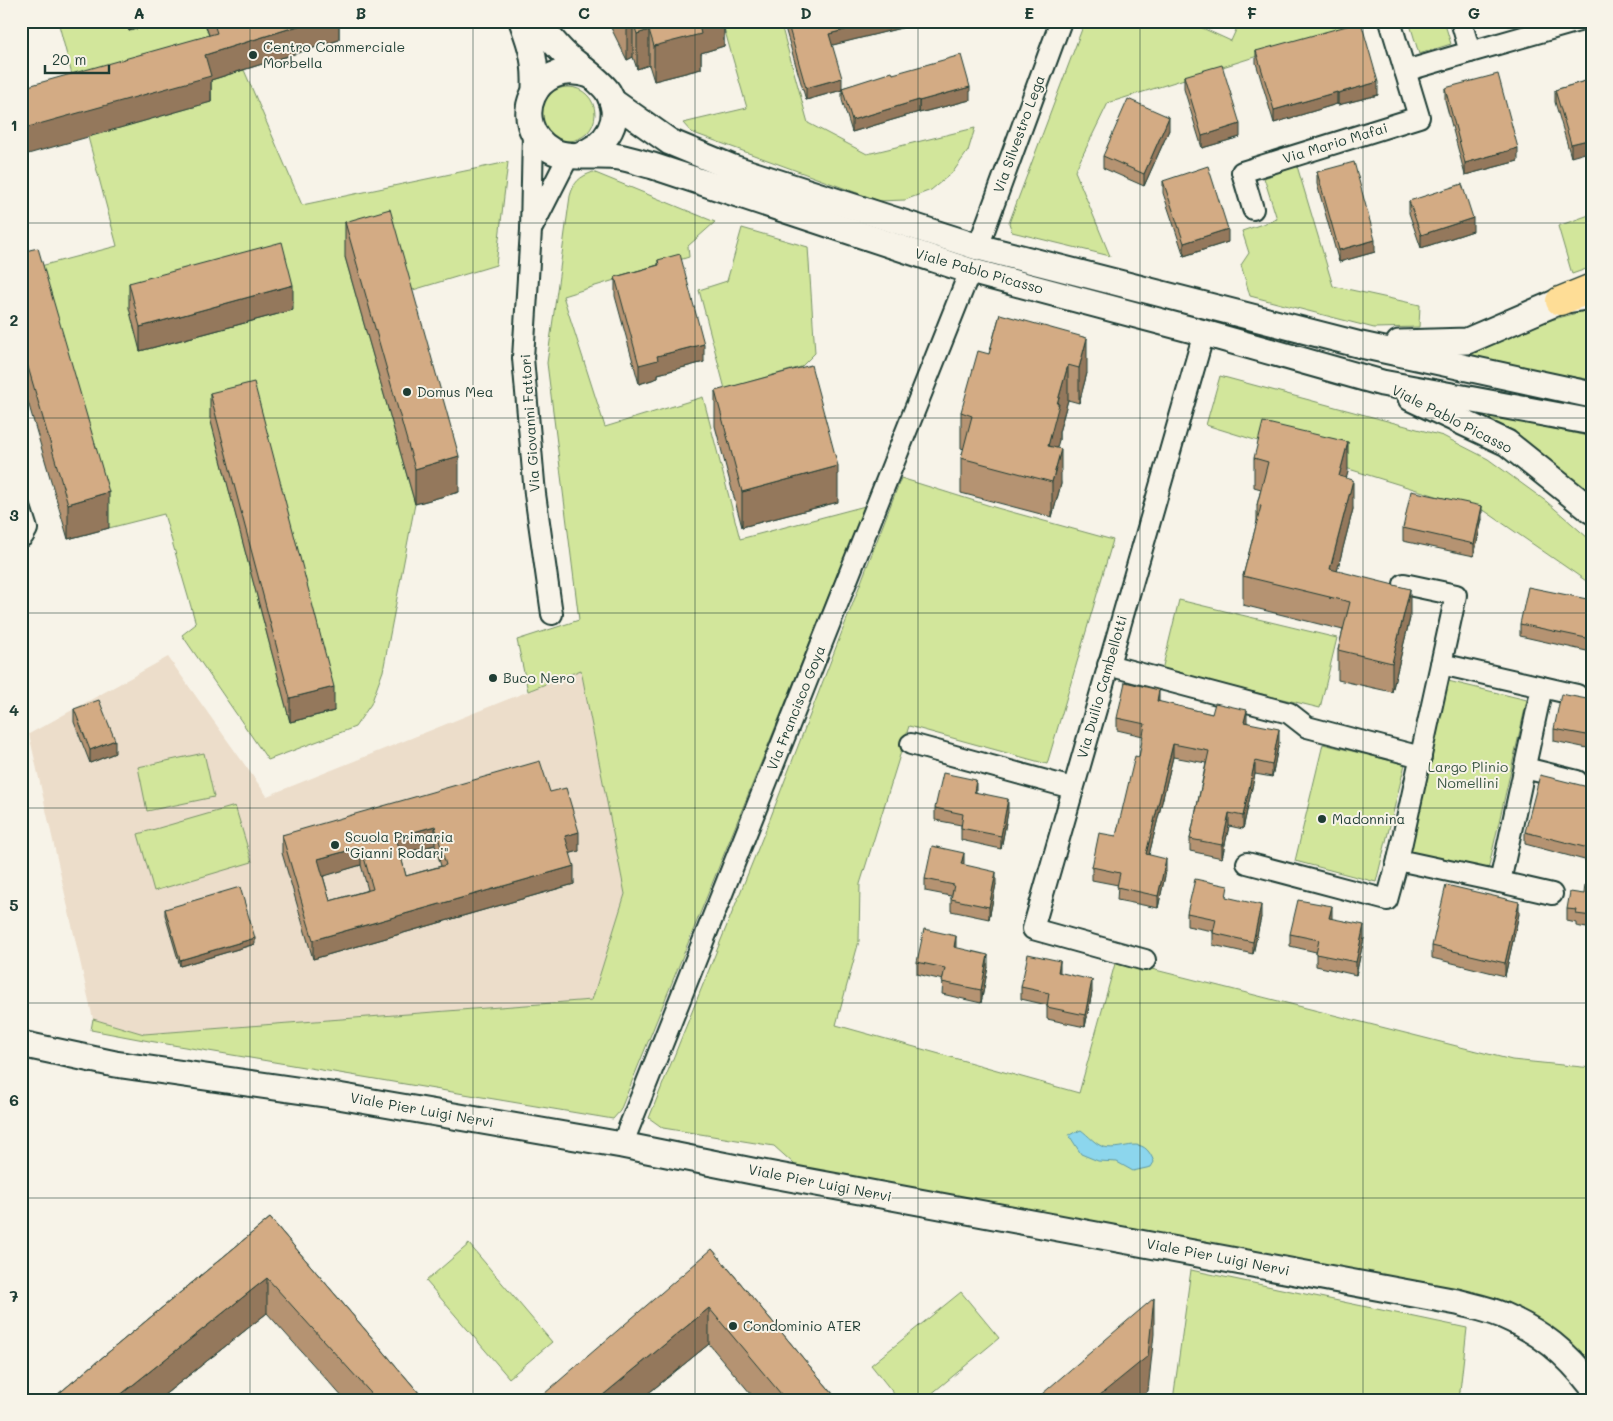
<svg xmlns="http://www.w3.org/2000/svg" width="1613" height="1421" font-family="Mali,sans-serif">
	<rect width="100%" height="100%" fill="#f7f3e8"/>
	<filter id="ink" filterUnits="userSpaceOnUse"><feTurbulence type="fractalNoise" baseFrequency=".02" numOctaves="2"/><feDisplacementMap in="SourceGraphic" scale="10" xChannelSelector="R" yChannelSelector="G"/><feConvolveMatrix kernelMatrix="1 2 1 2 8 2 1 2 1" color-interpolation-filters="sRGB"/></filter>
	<g filter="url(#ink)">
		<path fill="#ecddca" d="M168,657L267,796L581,670L625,894L592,1000L144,1034L93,1019L29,734Z"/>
		<g fill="#d2e69b" stroke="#789268" fill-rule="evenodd">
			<path d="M58,21H204L222,76L244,70L302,205L508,162L496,265L403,293L345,257L415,504L383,671L371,704L355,727L268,760L182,635L196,624L164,514L109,528L33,268L117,246L88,137L211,102L78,98ZM210,417L334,711L290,722Z"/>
			<path d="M722,21H780L808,123L867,154L975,128L968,151L953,172L931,190L905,200L879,201L691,132L683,123L747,108Z"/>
			<path d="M1085,21H1187L1231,41L1240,21H1369L1108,103L1075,171L1110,256L1012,232L1009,223Z"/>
			<path d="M1409,21H1444L1451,44L1419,54Z"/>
			<circle cx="568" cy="114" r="27"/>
			<path d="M1297,166L1333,286L1420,305L1419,327L1374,328L1250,296L1241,265L1249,253L1242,231L1277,219L1264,178Z"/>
			<path d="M593,172L715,222L688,246L689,257L563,296L605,427L703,397L740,539L865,506L620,1111L613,1119L149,1041L91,1030L93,1019L144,1034L592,1000L625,894L581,670L528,691L517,640L579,620L547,363L570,196C574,182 579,177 593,172Z"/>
			<path d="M1592,214V267L1572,274L1558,226Z"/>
			<path d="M742,228L808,247L815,353L801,367L725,389L699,290L727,281Z"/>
			<path d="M1592,309V380L1440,354L1532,325Z"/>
			<path d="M1220,376L1443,436L1488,459L1547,502L1588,538L1592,543V585L1485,511L1206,425Z"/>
			<path d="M1438,404L1592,437V504Z"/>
			<path d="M901,478L997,508L1113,540L1047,764L909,726L860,884L859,941L836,1025L1079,1093L1116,960L1512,1060L1592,1068V1367L1549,1329L804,1173L774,1146L663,1128L649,1118L770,819Z"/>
			<path d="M1179,600L1337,638L1320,708L1162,670Z"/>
			<path d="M1448,681L1527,700L1488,870L1408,851Z"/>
			<path d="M1323,744L1405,764L1376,882L1295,861Z"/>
			<path d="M204,753L214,797L147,811L138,767Z"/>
			<path d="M235,806L252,862L154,891L138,834Z"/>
			<path d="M469,1244L552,1342L509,1378L426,1281Z"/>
			<path d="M1191,1270L1467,1328L1459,1400H1173Z"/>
			<path d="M961,1292L999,1338L924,1400H899L871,1365Z"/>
		</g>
		<path fill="#8cd6ed" stroke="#6099a3" d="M1081,1130C1088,1135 1096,1145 1104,1147C1125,1152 1143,1132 1154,1162L1151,1167L1133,1171L1117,1162L1098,1161L1081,1154L1069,1135Z"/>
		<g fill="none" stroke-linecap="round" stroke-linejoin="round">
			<g stroke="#1f3d34" stroke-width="24">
				<g id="minor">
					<path d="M1470,52L1579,21"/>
					<path d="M1405,71L1470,52L1461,21"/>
					<path d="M533,133L531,230L523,358L535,494L552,614"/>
					<path d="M1253,209L1242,172L1419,117L1390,21"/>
					<path d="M533,226L565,163L567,155"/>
					<path d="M978,247L1061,21"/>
					<path d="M21,510L27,529L23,536L21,537"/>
					<path d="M1404,584L1456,595L1441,664"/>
					<path d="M1441,664L1542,687L1500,882L1398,860Z"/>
					<path d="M1108,665L1289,713L1307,727L1421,757"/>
					<path d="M1542,687L1577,695"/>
					<path d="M911,744L1072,788"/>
					<path d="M1525,768L1577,781"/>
					<path d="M1247,863L1387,900L1398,860"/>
					<path d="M1500,882L1552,894"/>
					<path d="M1145,960L1033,929L1204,333"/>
					<path d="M622,1145L970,271"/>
				</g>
			</g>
			<g stroke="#1f3d34" stroke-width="29">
				<g id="tertiary">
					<path d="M522,21C532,48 536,61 535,91"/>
					<path d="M537,21C546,33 556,46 567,56C578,65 601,81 608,92C624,119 607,146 579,155"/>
					<path d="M590,75C533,56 507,125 551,150C567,160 599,154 619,157C630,159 642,163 653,166L970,271L1204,333L1382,383L1592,422"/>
					<path d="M612,101L670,142L733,168L978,247L1361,345L1592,395"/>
					<path d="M1399,343L1467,341L1560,301L1580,298"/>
					<path d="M1411,398L1507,443L1592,511"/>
					<path d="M21,1044L115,1064L338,1096L622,1145L757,1172L1457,1302C1472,1306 1488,1309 1502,1315C1541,1332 1566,1352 1592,1386"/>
				</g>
			</g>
			<g stroke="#1f3d34" stroke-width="31">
				<path id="primary" d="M1560,301L1592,288"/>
			</g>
			<use href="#minor" stroke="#f7f3e8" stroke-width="20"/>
			<use href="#tertiary" stroke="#f7f3e8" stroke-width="25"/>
			<use href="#primary" stroke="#fedd96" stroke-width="28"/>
		</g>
		<g fill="#b59372" stroke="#1f3d34" fill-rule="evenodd">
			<path d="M126,21H162L129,31Z"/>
			<path d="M204,21H339V40L211,80V102L209,35Z"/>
			<path d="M609,21H724V46L701,53V69L654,81L649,65L637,69L633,57L627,60L612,30Z"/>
			<path d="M783,21H929L832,45L842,90L806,100Z"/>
			<path d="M1256,51L1378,95L1338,105L1337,104L1274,123L1256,63Z"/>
			<path d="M893,74L970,100L919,113V112L852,132L842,100V88Z"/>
			<path d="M1184,76L1240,137L1202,148L1184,89Z"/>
			<path d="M1592,79L1571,157L1555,102V90Z"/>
			<path d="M1445,88L1518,161L1465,175L1445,100Z"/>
			<path d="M1169,130L1144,186L1103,168V156Z"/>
			<path d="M1317,172L1375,252L1339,262L1317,184Z"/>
			<path d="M1163,181L1228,242L1184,256L1163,193Z"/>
			<path d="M1409,201L1473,231L1421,248L1409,213Z"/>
			<path d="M345,222L459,492L415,504L345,257Z"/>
			<path d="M21,252L109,528L68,539L21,378Z"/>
			<path d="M658,260L704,362L658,374V378L639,384L615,296V277L658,265Z"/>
			<path d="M129,283L293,310L140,351L129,308Z"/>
			<path d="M1000,314L1087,373L1079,403L1068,400L1059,432V440L1056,448L1061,484L1052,517L961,493V458L964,449L961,448V412L989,354Z"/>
			<path d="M715,391L838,502L742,527L715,426Z"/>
			<path d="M210,393L334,711L290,722L210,418Z"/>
			<path d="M1254,458L1348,472L1346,478L1353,509L1337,571L1410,618L1392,692L1338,680V650L1343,630L1243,605V576L1257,522V505L1261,489L1254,487Z"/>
			<path d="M1482,519L1474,556L1403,541V528Z"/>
			<path d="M1592,600L1591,652L1520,636V624Z"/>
			<path d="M1592,700V749L1554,741V729Z"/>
			<path d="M1159,702L1247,722L1279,742L1272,777L1255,774L1243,829L1229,826L1222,858L1190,851V839L1206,763L1173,757L1149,855L1166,871L1158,908L1117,900L1118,885L1092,880V867L1116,836L1139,757L1143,736L1117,730V718Z"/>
			<path d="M74,709L115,753L90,763L74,722Z"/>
			<path d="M1592,788V862L1525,844V832Z"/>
			<path d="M550,792L579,851L570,853L574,884L313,959L282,853V835ZM435,845L441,866L406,876L400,854ZM361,865L368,890L330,901L323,876Z"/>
			<path d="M976,792L1008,812L1001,849L961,840V825L935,820V808Z"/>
			<path d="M964,865L996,884L989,919L951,911V896L925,891V879Z"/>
			<path d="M1592,886V929L1576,926V923L1567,921V909L1584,894Z"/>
			<path d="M1228,898L1261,917L1253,954L1213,945V931L1187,926V913Z"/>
			<path d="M165,909L255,944L180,966L165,915Z"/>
			<path d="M1519,914L1505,976L1432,958V946Z"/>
			<path d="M1332,919L1364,938L1356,975L1316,966V952L1290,946V934Z"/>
			<path d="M956,948L988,967L981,1003L942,994L943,980L917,974V962Z"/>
			<path d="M1060,973L1092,992L1085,1027L1047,1019V1005L1021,999V987Z"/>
			<path d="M270,1218L425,1400H345L267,1313L158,1400H51Z"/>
			<path d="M712,1249L838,1400H756L709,1344L640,1400Z"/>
		</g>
		<g fill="#94785c" stroke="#1f3d34">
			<path d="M129,21H162L129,31Z"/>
			<path d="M314,21H339V40L211,80V102L21,156V129L205,55Z"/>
			<path d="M697,21H724V46L701,53V69L654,81V46Z"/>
			<path d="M879,21H929L829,46V34Z"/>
			<path d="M633,22V57L627,60V24Z"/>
			<path d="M649,30V65L637,69V34Z"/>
			<path d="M842,78V90L806,100V88Z"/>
			<path d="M1378,82V95L1338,105V93Z"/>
			<path d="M970,87V100L919,113V101Z"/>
			<path d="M1337,92V104L1274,123V110Z"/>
			<path d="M919,100V112L852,132V120Z"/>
			<path d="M1169,117V130L1144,186V174Z"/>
			<path d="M1240,124V137L1202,148V136Z"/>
			<path d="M1592,139V151L1571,157V144Z"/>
			<path d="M1518,148V161L1465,175V163Z"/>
			<path d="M1473,218V231L1421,248V235Z"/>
			<path d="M1228,229V242L1184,256V243Z"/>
			<path d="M1375,240V252L1339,262V250Z"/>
			<path d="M293,285V310L140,351V327Z"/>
			<path d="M1087,338V373L1079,403V368Z"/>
			<path d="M704,344V362L658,374V378L639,384V365L657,356Z"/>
			<path d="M1068,365V400L1059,432V440L1048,481V446L1057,404Z"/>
			<path d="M1348,442V472L1339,505V476Z"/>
			<path d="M1061,449V484L1052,517V482Z"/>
			<path d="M459,456V492L415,504V469Z"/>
			<path d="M838,466V502L742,527V492Z"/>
			<path d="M1353,480V509L1330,599V569Z"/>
			<path d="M109,492V528L68,539V504Z"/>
			<path d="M1482,506V519L1474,556V544Z"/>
			<path d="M1410,589V618L1392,692V663Z"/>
			<path d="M334,687V711L290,722V698Z"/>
			<path d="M1159,690V702L1157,701Z"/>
			<path d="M1247,710V723L1244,722Z"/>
			<path d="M1279,729V742L1272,777V765Z"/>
			<path d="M115,740V753L90,763V750Z"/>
			<path d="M1173,744V757L1146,867V854Z"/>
			<path d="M1255,761V774L1243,829V816Z"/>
			<path d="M976,780V793L974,792Z"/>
			<path d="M1008,799V812L1001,849V836Z"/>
			<path d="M1229,813V826L1222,858V845Z"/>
			<path d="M435,826V845L396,855V837Z"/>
			<path d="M579,832V851L565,855V836Z"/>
			<path d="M361,847V865L318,878V859Z"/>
			<path d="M964,853V865L961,864Z"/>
			<path d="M1166,859V871L1158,908V896Z"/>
			<path d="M574,866V884L313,959V940Z"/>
			<path d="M996,872V884L989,919V907Z"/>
			<path d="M1519,902V914L1505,976V963Z"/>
			<path d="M1261,905V917L1253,954V942Z"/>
			<path d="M1332,906V919L1329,918Z"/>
			<path d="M1364,925V938L1356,975V962Z"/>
			<path d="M956,936V949L954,947Z"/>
			<path d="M255,938V944L180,966V960Z"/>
			<path d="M988,955V967L981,1003V990Z"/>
			<path d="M1060,961V973L1058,972Z"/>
			<path d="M1092,980V992L1085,1027V1015Z"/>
			<path d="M267,1278V1313L158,1400H114Z"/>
			<path d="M1154,1298V1334L1148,1391L1137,1400H1094Z"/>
			<path d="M709,1308V1344L640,1400H597Z"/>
		</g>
		<g fill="#d3ab84" stroke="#1f3d34" fill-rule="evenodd">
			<path d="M213,21H314L205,55L211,76L21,129V88L217,33Z"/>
			<path d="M626,21H698L701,34L654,46L649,30L637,34L633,22L627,24Z"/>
			<path d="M787,21H879L829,34L842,78L806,88Z"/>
			<path d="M1361,22L1378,82L1338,93L1337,92L1274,110L1256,51Z"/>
			<path d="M961,55L970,87L919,101V100L852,120L842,88L892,72L893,74Z"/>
			<path d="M1222,65L1240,124L1202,136L1184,76Z"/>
			<path d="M1498,74L1518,148L1465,163L1445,88Z"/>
			<path d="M1592,79V139L1571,144L1555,90Z"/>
			<path d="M1128,99L1169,117L1144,174L1103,156Z"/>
			<path d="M1354,162L1375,240L1339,250L1317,172Z"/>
			<path d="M1208,166L1228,229L1184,243L1163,181Z"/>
			<path d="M1462,184L1473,218L1421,235L1409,201Z"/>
			<path d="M390,209L459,456L415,469L345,222Z"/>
			<path d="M282,242L293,285L140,327L129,283Z"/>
			<path d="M38,248L109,492L68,504L21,343V252Z"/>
			<path d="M680,254L704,344L657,356L658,360L639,365L615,277L659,265L658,260Z"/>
			<path d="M1000,314L1087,338L1079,368L1068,365L1057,404H1059L1048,446L1061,449L1052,482L961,458L972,416L961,412L978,351L989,354Z"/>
			<path d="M811,365L838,466L742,492L715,391Z"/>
			<path d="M254,382L334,687L290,698L210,393Z"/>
			<path d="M1263,422L1348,442L1339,476L1353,480L1330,569L1410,589L1392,663L1338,650L1350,602L1243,576L1261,506L1257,505L1268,462L1254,458Z"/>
			<path d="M1411,491L1482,506L1474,544L1403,528Z"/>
			<path d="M1528,587L1592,600L1591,639L1520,624Z"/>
			<path d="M1125,682L1159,690L1157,701L1212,714L1215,703L1247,710L1244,722L1279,729L1272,765L1255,761L1243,816L1229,813L1222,845L1190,839L1209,751L1173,744L1146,854L1166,859L1158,896L1117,887L1120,873L1092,867L1099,833L1116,836L1135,756L1139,757L1145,724L1117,718Z"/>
			<path d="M1561,694L1592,700V736L1554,729Z"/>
			<path d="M99,700L115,740L90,750L74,709Z"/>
			<path d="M540,761L550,792L566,788L579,832L565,836L574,866L313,940L282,835ZM435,826L446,865L406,876L396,837ZM361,847L373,889L330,901L318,859Z"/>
			<path d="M943,773L976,780L974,792L1008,799L1001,836L961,828L963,814L935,808Z"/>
			<path d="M1540,775L1592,788V849L1525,832Z"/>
			<path d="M932,846L964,853L961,864L996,872L989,907L951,899L954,885L925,879Z"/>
			<path d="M1195,879L1228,886L1226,897L1261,905L1253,942L1213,933L1216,919L1187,913Z"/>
			<path d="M1446,885L1519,902L1505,963L1432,946Z"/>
			<path d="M1585,885L1592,886V916L1576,914L1577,910L1567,909L1570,892L1584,894Z"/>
			<path d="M240,887L255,938L180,960L165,909Z"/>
			<path d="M1298,900L1332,906L1329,918L1364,925L1356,962L1316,954L1319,940L1290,934Z"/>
			<path d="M924,929L956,936L954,947L988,955L981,990L942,982L945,968L917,962Z"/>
			<path d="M1028,954L1060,961L1058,972L1092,980L1085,1015L1047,1007L1049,993L1021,987Z"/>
			<path d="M270,1218L425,1400H377L267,1278L114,1400H51Z"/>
			<path d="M712,1249L838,1400H786L709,1308L597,1400H537Z"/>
			<path d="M1154,1298L1148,1356L1094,1400H1035Z"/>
		</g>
	</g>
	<path fill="none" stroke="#1f3d34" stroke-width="1" stroke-opacity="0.55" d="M250,21V1400M473,21V1400M695,21V1400M918,21V1400M1140,21V1400M1363,21V1400M21,223H1592M21,418H1592M21,613H1592M21,808H1592M21,1003H1592M21,1198H1592"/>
	<g fill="#1f3d34" stroke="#f7f3e8" stroke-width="2">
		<circle cx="253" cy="55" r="5"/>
		<circle cx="407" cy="392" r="5"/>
		<circle cx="493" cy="678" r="5"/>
		<circle cx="1322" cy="819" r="5"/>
		<circle cx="335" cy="845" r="5"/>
		<circle cx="733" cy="1326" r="5"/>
	</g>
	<g text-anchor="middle" stroke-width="4" stroke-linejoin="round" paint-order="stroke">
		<g font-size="14" fill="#1f3d34" stroke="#f7f3e8" text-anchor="start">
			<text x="263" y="52">Centro Commerciale<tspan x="263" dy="16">Morbella</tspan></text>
			<text x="417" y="397">Domus Mea</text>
			<text x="503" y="683">Buco Nero</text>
			<text x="1332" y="824">Madonnina</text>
			<text x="345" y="842">Scuola Primaria<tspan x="345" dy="16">"Gianni Rodari"</tspan></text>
			<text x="743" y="1331">Condominio ATER</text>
		</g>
		<g font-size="14" fill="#1f3d34" stroke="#f7f3e8">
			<text transform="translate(1019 134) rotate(-70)" y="5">Via Silvestro Lega</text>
			<text transform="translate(1335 143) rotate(-17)" y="5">Via Mario Mafai</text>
			<text transform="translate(979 271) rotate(16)" y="5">Viale Pablo Picasso</text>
			<text transform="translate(1452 419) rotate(27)" y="5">Viale Pablo Picasso</text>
			<text transform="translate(530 423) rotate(-94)" y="5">Via Giovanni Fattori</text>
			<text transform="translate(1102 687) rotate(-74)" y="5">Via Duilio Cambellotti</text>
			<text transform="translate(796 708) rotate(-68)" y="5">Via Francisco Goya</text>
			<text transform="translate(422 1110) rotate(10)" y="5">Viale Pier Luigi Nervi</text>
			<text transform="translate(820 1183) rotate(11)" y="5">Viale Pier Luigi Nervi</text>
			<text transform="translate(1218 1257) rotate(11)" y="5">Viale Pier Luigi Nervi</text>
		</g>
		<g font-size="14" fill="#3a5643" stroke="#f7f3e8">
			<text x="1468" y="772">Largo Plinio<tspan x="1468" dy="16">Nomellini</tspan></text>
		</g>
	</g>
	<rect width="1613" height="1421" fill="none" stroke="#f7f3e8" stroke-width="55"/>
	<path d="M45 65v8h64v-8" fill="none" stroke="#1f3d34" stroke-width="2.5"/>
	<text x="52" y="65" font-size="15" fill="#1f3d34" stroke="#f7f3e8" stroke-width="4" paint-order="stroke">20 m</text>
	<rect x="28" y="28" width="1558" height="1366" fill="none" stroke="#1f3d34" stroke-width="2"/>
	<g font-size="16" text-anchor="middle" font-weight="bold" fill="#1f3d34">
		<text x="139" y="19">A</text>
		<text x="361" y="19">B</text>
		<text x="584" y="19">C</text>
		<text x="806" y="19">D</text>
		<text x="1029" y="19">E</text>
		<text x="1252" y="19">F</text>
		<text x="1474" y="19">G</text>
		<text x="14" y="131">1</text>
		<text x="14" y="326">2</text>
		<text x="14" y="521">3</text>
		<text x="14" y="716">4</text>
		<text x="14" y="911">5</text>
		<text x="14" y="1106">6</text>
		<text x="14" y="1302">7</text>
	</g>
</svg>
